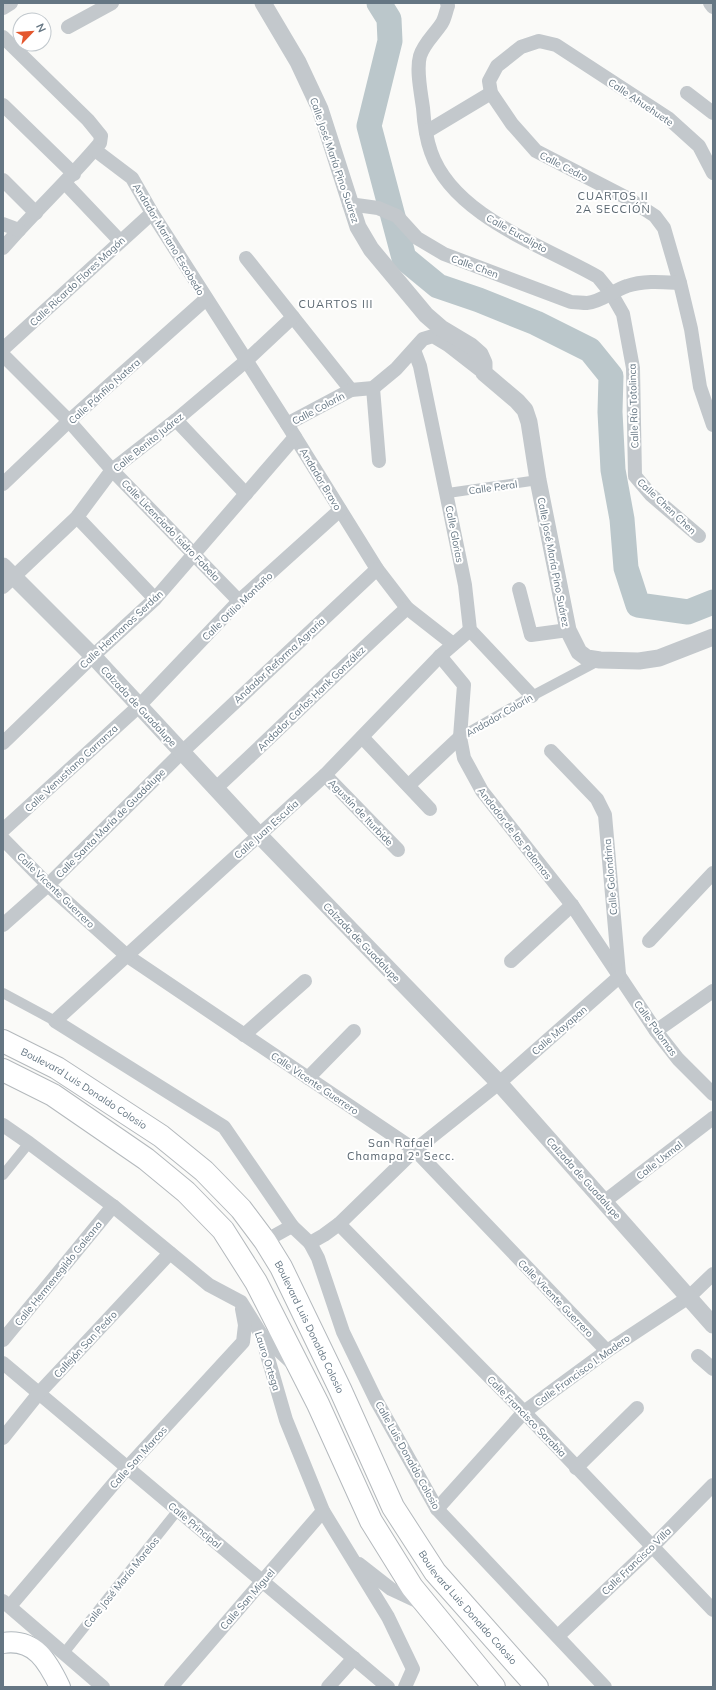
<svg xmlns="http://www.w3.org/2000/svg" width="716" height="1690" font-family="Mulish,sans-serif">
	<rect width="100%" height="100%" fill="#fafaf8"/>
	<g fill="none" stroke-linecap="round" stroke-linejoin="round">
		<path stroke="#bbc7cb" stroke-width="25" d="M379,3L389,19L390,41L369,126L404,258L438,286L479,300L536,323L590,350L611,376L610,412L613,470L622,519L626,568L638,605L688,612L713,602"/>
		<g stroke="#b3babf" stroke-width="22">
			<path id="secondary" d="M3,1643C35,1638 48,1662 60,1687"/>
		</g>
		<g stroke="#b4b9bd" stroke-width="24">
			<g id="trunk">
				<path id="s1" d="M3,1041L57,1068L161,1136L204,1171L241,1209L265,1241L281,1267L340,1389L393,1507L435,1572L537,1687"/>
				<path d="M3,1070L53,1095L146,1159L186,1192L223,1230L256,1282L318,1404L371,1521L412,1587L494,1687"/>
			</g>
		</g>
		<g stroke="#c3c8cc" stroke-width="10">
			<path d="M448,493L538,480"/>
			<path d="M460,737L532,696L600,660"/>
			<path d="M3,993L55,1021"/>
			<path d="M3,1175L29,1143"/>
			<path d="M64,1653L178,1510"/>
		</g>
		<g stroke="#c3c8cc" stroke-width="14">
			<path d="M447,3L448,6C446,11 445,18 442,23C435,34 424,43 420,56C416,70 421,93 423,108C424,123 426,138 431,152C453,216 544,246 598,277L611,293L623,314L633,368L635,476L651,495L699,536"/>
			<path d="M710,3L713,7"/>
			<path d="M3,8L11,3"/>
			<path d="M68,27L112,3"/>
			<path d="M3,37L88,120L101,136L100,143C69,180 34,212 3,248"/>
			<path d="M687,93L713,113"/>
			<path d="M3,105L74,174"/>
			<path d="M426,132L491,93"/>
			<path d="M95,150L132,178L152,213L287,424L377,569L407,608L453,644"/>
			<path d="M713,173L699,146L668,118L556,45L539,41L521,47L497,66L489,81L491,93L512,124L536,151L629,199L655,216L664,228L680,283L691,329L700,387L713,425"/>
			<path d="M3,180L36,213"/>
			<path d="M65,183L120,241"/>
			<path d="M349,204L378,208L397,216L417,238L444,254L571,302C576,302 582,303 587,303C601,302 614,290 627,286C644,280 663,282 680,283"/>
			<path d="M3,224L19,230"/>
			<path d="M246,258L351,390"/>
			<path d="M3,349L152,213"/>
			<path d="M414,350L420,366L465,585L470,630L532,696"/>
			<path d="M3,355L69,421L112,470L239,601"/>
			<path d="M373,388L379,461"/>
			<path d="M176,420L246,494"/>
			<path d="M287,424L351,390L373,388L396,369L423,339L433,336L448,345L484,373"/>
			<path d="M3,484L69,421L206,299"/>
			<path d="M77,517L155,599"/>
			<path d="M3,587L77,517L112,470L176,420L246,361L293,317"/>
			<path d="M519,589L531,635L568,630"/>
			<path d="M440,656L464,685L460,737L464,758L482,791L572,905L656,1031L678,1059L713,1094"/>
			<path d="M362,737L430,809"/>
			<path d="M3,743L93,656L155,599L295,437"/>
			<path d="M551,751L597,799L605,815L619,974"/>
			<path d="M325,775L398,850"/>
			<path d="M409,785L460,737"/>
			<path d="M215,789C280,729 342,667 407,608"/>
			<path d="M3,830L139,706L239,601L340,510"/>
			<path d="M3,839L48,885L126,955L415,1150L607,1351"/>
			<path d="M3,925L48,885L182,752L377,569"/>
			<path d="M649,941L713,873"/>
			<path d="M511,961L572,905"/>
			<path d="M656,1031L713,991"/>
			<path d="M244,1035L305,981"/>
			<path d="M308,1078L354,1031"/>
			<path d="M3,1125L29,1143L113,1206L209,1285L241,1302L261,1334L286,1420L323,1511L388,1617L413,1669L405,1687"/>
			<path d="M605,1201L713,1118"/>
			<path d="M339,1224L524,1412L713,1610"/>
			<path d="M292,1226L224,1127L55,1021L325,775L440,656L470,630"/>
			<path d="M265,1241L292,1226L310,1243L324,1235L339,1224L415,1150L499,1083L619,977"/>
			<path d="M310,1243L318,1258L343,1332L376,1400L437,1509L605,1687"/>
			<path d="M261,1334L293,1364"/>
			<path d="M3,1340L113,1206"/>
			<path d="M698,1356L713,1369"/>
			<path d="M3,1363L388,1687"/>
			<path d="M3,1438L39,1393L170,1253"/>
			<path d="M576,1468L637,1408"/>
			<path d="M437,1509L524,1412L607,1351L689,1297L713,1274"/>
			<path d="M359,1564L391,1589L421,1603"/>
			<path d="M3,1601L103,1687"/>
			<path d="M10,1606L127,1468L243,1342L245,1325L242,1309"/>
			<path d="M558,1636L652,1547L713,1485"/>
			<path d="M171,1687L323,1511"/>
			<path d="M328,1687L354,1658"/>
		</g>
		<g stroke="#c3c8cc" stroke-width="17">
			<path d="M263,3L298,62L320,109L358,227L371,249L426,315L441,328L471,346L480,354L484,363V373L517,401L525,410L529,422L538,480L568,630L579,652L587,658L600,660L639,661L659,658L713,637"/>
			<path d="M3,566L93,656L259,835L499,1083L713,1325"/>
		</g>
		<use href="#secondary" stroke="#fff" stroke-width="20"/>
		<use href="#trunk" stroke="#fff" stroke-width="22"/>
	</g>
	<g text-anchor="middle" stroke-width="4" stroke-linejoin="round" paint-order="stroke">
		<g font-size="10" fill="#657683" stroke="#fff">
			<text transform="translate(641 102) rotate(34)" y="4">Calle Ahuehuete</text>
			<text transform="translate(335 160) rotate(71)" y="4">Calle José María Pino Suárez</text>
			<text transform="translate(564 166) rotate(27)" y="4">Calle Cedro</text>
			<text transform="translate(517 233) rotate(29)" y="4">Calle Eucalipto</text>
			<text transform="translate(169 239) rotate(59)" y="4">Andador Mariano Escobedo</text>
			<text transform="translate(475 266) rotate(20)" y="4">Calle Chen</text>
			<text transform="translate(77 281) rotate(-43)" y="4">Calle Ricardo Flores Magón</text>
			<text transform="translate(104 391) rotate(-42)" y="4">Calle Pánfilo Natera</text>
			<text transform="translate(633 406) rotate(-92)" y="4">Calle Río Totolinca</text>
			<text transform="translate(318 408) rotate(-28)" y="4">Calle Colorín</text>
			<text transform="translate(148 442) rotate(-39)" y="4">Calle Benito Juárez</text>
			<text transform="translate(321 479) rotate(59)" y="4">Andador Bravo</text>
			<text transform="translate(493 487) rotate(-8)" y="4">Calle Peral</text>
			<text transform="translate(667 506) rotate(43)" y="4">Calle Chen Chen</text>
			<text transform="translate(171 530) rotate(46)" y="4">Calle Licenciado Isidro Fabela</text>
			<text transform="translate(455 534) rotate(79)" y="4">Calle Glorias</text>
			<text transform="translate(554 562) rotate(79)" y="4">Calle José María Pino Suárez</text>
			<text transform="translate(237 606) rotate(-44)" y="4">Calle Otilio Montaño</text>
			<text transform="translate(121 629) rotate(-43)" y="4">Calle Hermanos Serdán</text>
			<text transform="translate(279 660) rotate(-43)" y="4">Andador Reforma Agraria</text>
			<text transform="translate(311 698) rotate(-44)" y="4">Andador Carlos Hank González</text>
			<text transform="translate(139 706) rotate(47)" y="4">Calzada de Guadalupe</text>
			<text transform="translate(499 715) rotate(-30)" y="4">Andador Colorín</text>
			<text transform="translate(71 768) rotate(-43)" y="4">Calle Venustiano Carranza</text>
			<text transform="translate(361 812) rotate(46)" y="4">Agustín de Iturbide</text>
			<text transform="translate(110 823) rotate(-45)" y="4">Calle Santa María de Guadalupe</text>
			<text transform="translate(266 829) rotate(-42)" y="4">Calle Juan Escutia</text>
			<text transform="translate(515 833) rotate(52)" y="4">Andador de las Palomas</text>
			<text transform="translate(610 877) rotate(-95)" y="4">Calle Golondrina</text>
			<text transform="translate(56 890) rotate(44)" y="4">Calle Vicente Guerrero</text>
			<text transform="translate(362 942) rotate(46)" y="4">Calzada de Guadalupe</text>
			<text transform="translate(656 1028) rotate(54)" y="4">Calle Palomas</text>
			<text transform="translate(559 1030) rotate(-41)" y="4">Calle Mayapan</text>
			<text transform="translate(315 1083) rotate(34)" y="4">Calle Vicente Guerrero</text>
			<text dy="4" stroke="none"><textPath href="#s1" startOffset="94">Boulevard Luis Donaldo Colosio</textPath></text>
			<text transform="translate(659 1160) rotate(-38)" y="4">Calle Uxmal</text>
			<text transform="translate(584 1178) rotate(48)" y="4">Calzada de Guadalupe</text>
			<text transform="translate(58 1273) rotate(-51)" y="4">Calle Hermenegildo Galeana</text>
			<text transform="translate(556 1298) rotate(46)" y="4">Calle Vicente Guerrero</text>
			<text dy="4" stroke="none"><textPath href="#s1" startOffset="430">Boulevard Luis Donaldo Colosio</textPath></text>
			<text transform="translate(85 1344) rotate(-47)" y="4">Callejón San Pedro</text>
			<text transform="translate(268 1361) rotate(72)" y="4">Lauro Ortega</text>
			<text transform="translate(582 1370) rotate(-36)" y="4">Calle Francisco I. Madero</text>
			<text transform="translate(527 1416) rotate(46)" y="4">Calle Francisco Sarabia</text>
			<text transform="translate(408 1455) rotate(61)" y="4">Calle Luis Donaldo Colosio</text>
			<text transform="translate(138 1457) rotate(-48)" y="4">Calle San Marcos</text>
			<text transform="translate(195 1525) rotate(40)" y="4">Calle Principal</text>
			<text transform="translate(636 1561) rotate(-44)" y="4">Calle Francisco Villa</text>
			<text transform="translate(121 1582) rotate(-51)" y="4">Calle José María Morelos</text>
			<text transform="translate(247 1599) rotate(-49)" y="4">Calle San Miguel</text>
			<text dy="4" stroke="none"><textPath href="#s1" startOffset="754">Boulevard Luis Donaldo Colosio</textPath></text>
		</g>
		<g font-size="11" letter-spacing="1" fill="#57646e" stroke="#fff">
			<text x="613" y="200">CUARTOS II<tspan x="613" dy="13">2A SECCIÓN</tspan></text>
			<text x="336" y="308">CUARTOS III</text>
			<text x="401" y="1147">San Rafael<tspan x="401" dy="13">Chamapa 2ª Secc.</tspan></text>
		</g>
	</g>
	<rect width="716" height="1690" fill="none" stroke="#657683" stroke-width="8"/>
	<g transform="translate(32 32) rotate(65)"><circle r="19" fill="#ffffff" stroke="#c1c8cd"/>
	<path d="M0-3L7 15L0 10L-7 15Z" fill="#e4572e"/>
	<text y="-6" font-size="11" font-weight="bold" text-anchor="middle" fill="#657683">N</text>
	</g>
</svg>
